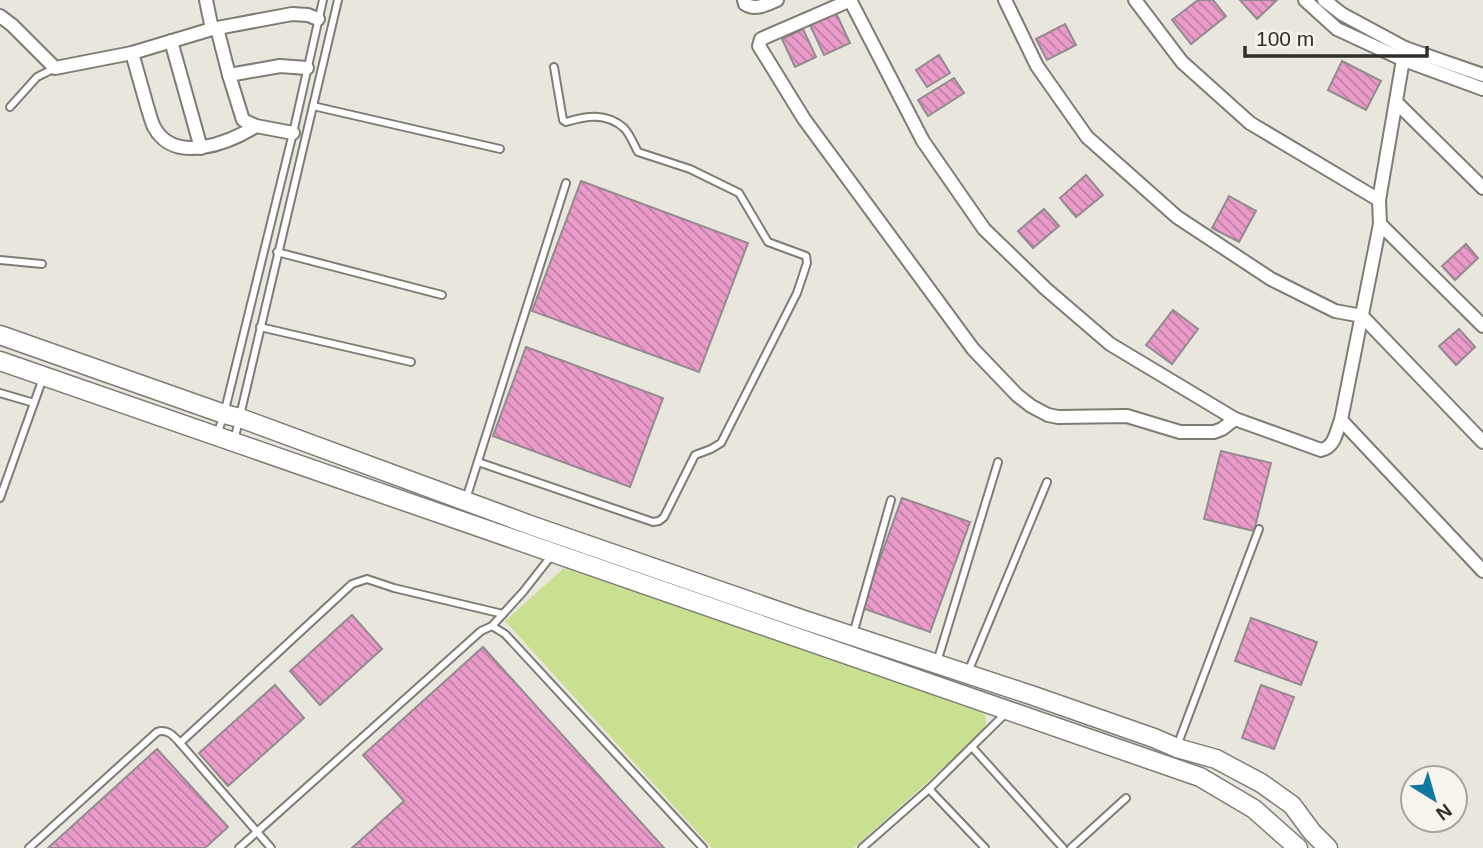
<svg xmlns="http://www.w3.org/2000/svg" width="1483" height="848" font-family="Arial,sans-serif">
	<defs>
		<pattern id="building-back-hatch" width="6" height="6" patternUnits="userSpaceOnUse" patternTransform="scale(1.75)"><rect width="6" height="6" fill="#ea9bc9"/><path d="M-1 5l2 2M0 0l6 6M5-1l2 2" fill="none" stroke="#be7fa3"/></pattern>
	</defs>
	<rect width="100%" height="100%" fill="#e9e6de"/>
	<path fill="#c8e090" d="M564,568L976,706C988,714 987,718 984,731L854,848H712L505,621Z"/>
	<g fill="url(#building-back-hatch)" stroke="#938b8f" stroke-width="2">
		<path d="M1198,0H1213L1226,16L1191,44L1172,20Z"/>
		<path d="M1240,0H1277L1257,19Z"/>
		<path d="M836,13L850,43L824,55L810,25Z"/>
		<path d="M1065,24L1076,45L1047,60L1036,39Z"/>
		<path d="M803,29L816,57L795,67L782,39Z"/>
		<path d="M939,55L950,73L927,87L916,70Z"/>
		<path d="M1342,61L1381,81L1366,110L1328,90Z"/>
		<path d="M954,78L964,93L928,116L918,100Z"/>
		<path d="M1086,175L1103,195L1076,217L1060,198Z"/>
		<path d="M581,181L748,243L699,372L532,311Z"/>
		<path d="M1229,196L1256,211L1239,242L1212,228Z"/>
		<path d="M1044,209L1059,226L1033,248L1018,231Z"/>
		<path d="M1466,244L1478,258L1455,280L1442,266Z"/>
		<path d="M1173,310L1198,329L1172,364L1146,345Z"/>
		<path d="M1459,329L1475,347L1456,365L1439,346Z"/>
		<path d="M526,347L663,398L630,487L493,436Z"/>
		<path d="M1221,451L1271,463L1254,531L1204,519Z"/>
		<path d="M902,498L970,522L930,632L862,608Z"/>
		<path d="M352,615L382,649L320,705L290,671Z"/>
		<path d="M1251,618L1317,642L1301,685L1235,661Z"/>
		<path d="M483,647L664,848H352L404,801L363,755Z"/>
		<path d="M275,685L304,718L228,786L199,753Z"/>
		<path d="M1261,685L1294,697L1274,749L1242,738Z"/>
		<path d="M157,749L228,827L205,848H48Z"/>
	</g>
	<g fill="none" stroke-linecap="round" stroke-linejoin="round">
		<g stroke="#7e7c75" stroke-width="10">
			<g id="lane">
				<path d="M313,106L500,149"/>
				<path d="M10,107L37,77L55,68"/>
				<path d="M277,252L442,295"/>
				<path d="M0,260L42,264"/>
				<path d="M260,327L411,362"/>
				<path d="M0,393L34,403"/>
				<path d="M217,435L224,414L293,133L323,0"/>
				<path d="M234,441L338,0"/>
				<path d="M478,462L653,522L659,521L664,517L695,455L711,449L721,443L797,293L807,263L806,256L768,242L739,193L690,169L638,152C634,145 630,134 624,128C606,112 586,116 566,122L563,120L554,67"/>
				<path d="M0,498L43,378"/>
				<path d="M466,499L566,183"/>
				<path d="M492,626L523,592L552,555"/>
				<path d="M853,634L891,500"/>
				<path d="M937,662L998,462"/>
				<path d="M968,672L1047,482"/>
				<path d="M180,743L352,584L367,579L394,588L503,614"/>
				<path d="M1177,746L1259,529"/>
				<path d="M972,747L1063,848"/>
				<path d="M929,789L985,848"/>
				<path d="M29,848L157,732C167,728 174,736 180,743L271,848"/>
				<path d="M239,848L481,631L492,626L505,634L703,848"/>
				<path d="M862,848L929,789L1007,712"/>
				<path d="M1071,848L1126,798"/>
			</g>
		</g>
		<g stroke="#7e7c75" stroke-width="16">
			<g id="street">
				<path d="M206,0L212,29"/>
				<path d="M744,0L745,4C756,11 767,4 777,0"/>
				<path d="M850,0L923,141L984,229L1046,289L1110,344L1235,419L1321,450C1335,447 1336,432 1341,420L1380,224L1379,200L1405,48"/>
				<path d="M851,0L761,39L759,46L804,119L973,349L1017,395L1031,406L1048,415L1058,417L1127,416L1180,432H1214L1222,429L1235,419"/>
				<path d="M1005,0L1037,66L1087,137L1177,217L1271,279L1335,311L1362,316L1483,442"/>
				<path d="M1135,0L1182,62L1250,123L1379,200"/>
				<path d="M1305,0L1337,29L1404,60L1483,89"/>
				<path d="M1324,0L1342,14L1405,48L1483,75"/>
				<path d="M0,16L12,25L55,68L132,53L212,29L292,14L308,15L318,19"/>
				<path d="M217,28L229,75"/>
				<path d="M171,41L201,148"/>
				<path d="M132,53C137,71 142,88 147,106C149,112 151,121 154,127C174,165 229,143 256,126"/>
				<path d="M1396,102L1483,188"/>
				<path d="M293,133L256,126L243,120L229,75L280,66L307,68"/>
				<path d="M1380,224L1483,326"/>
				<path d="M1341,420L1483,571"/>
			</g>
		</g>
		<g stroke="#7e7c75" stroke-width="21">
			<g id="secondary">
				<path d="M0,335L224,414L240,418L533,526L804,620L1031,695L1154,738L1177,748L1216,759L1261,783L1292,805L1312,832L1328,848"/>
				<path d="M0,361L1200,777L1254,809L1298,848"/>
			</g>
		</g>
		<use href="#lane" stroke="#fff" stroke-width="6"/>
		<use href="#street" stroke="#fff" stroke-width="12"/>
		<use href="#secondary" stroke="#fff" stroke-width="18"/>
	</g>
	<g transform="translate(1434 799) rotate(143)"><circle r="33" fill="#f6f4eb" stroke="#a6a59e" stroke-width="2"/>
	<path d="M0-5L12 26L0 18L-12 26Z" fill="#0f79a4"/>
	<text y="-10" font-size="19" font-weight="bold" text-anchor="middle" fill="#2e2e2a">N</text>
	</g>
	<path d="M1245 46v10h182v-10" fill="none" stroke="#2e2e2a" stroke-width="3.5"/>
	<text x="1256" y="46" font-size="21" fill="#2e2e2a" stroke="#f6f4eb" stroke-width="5" paint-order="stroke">100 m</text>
</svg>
